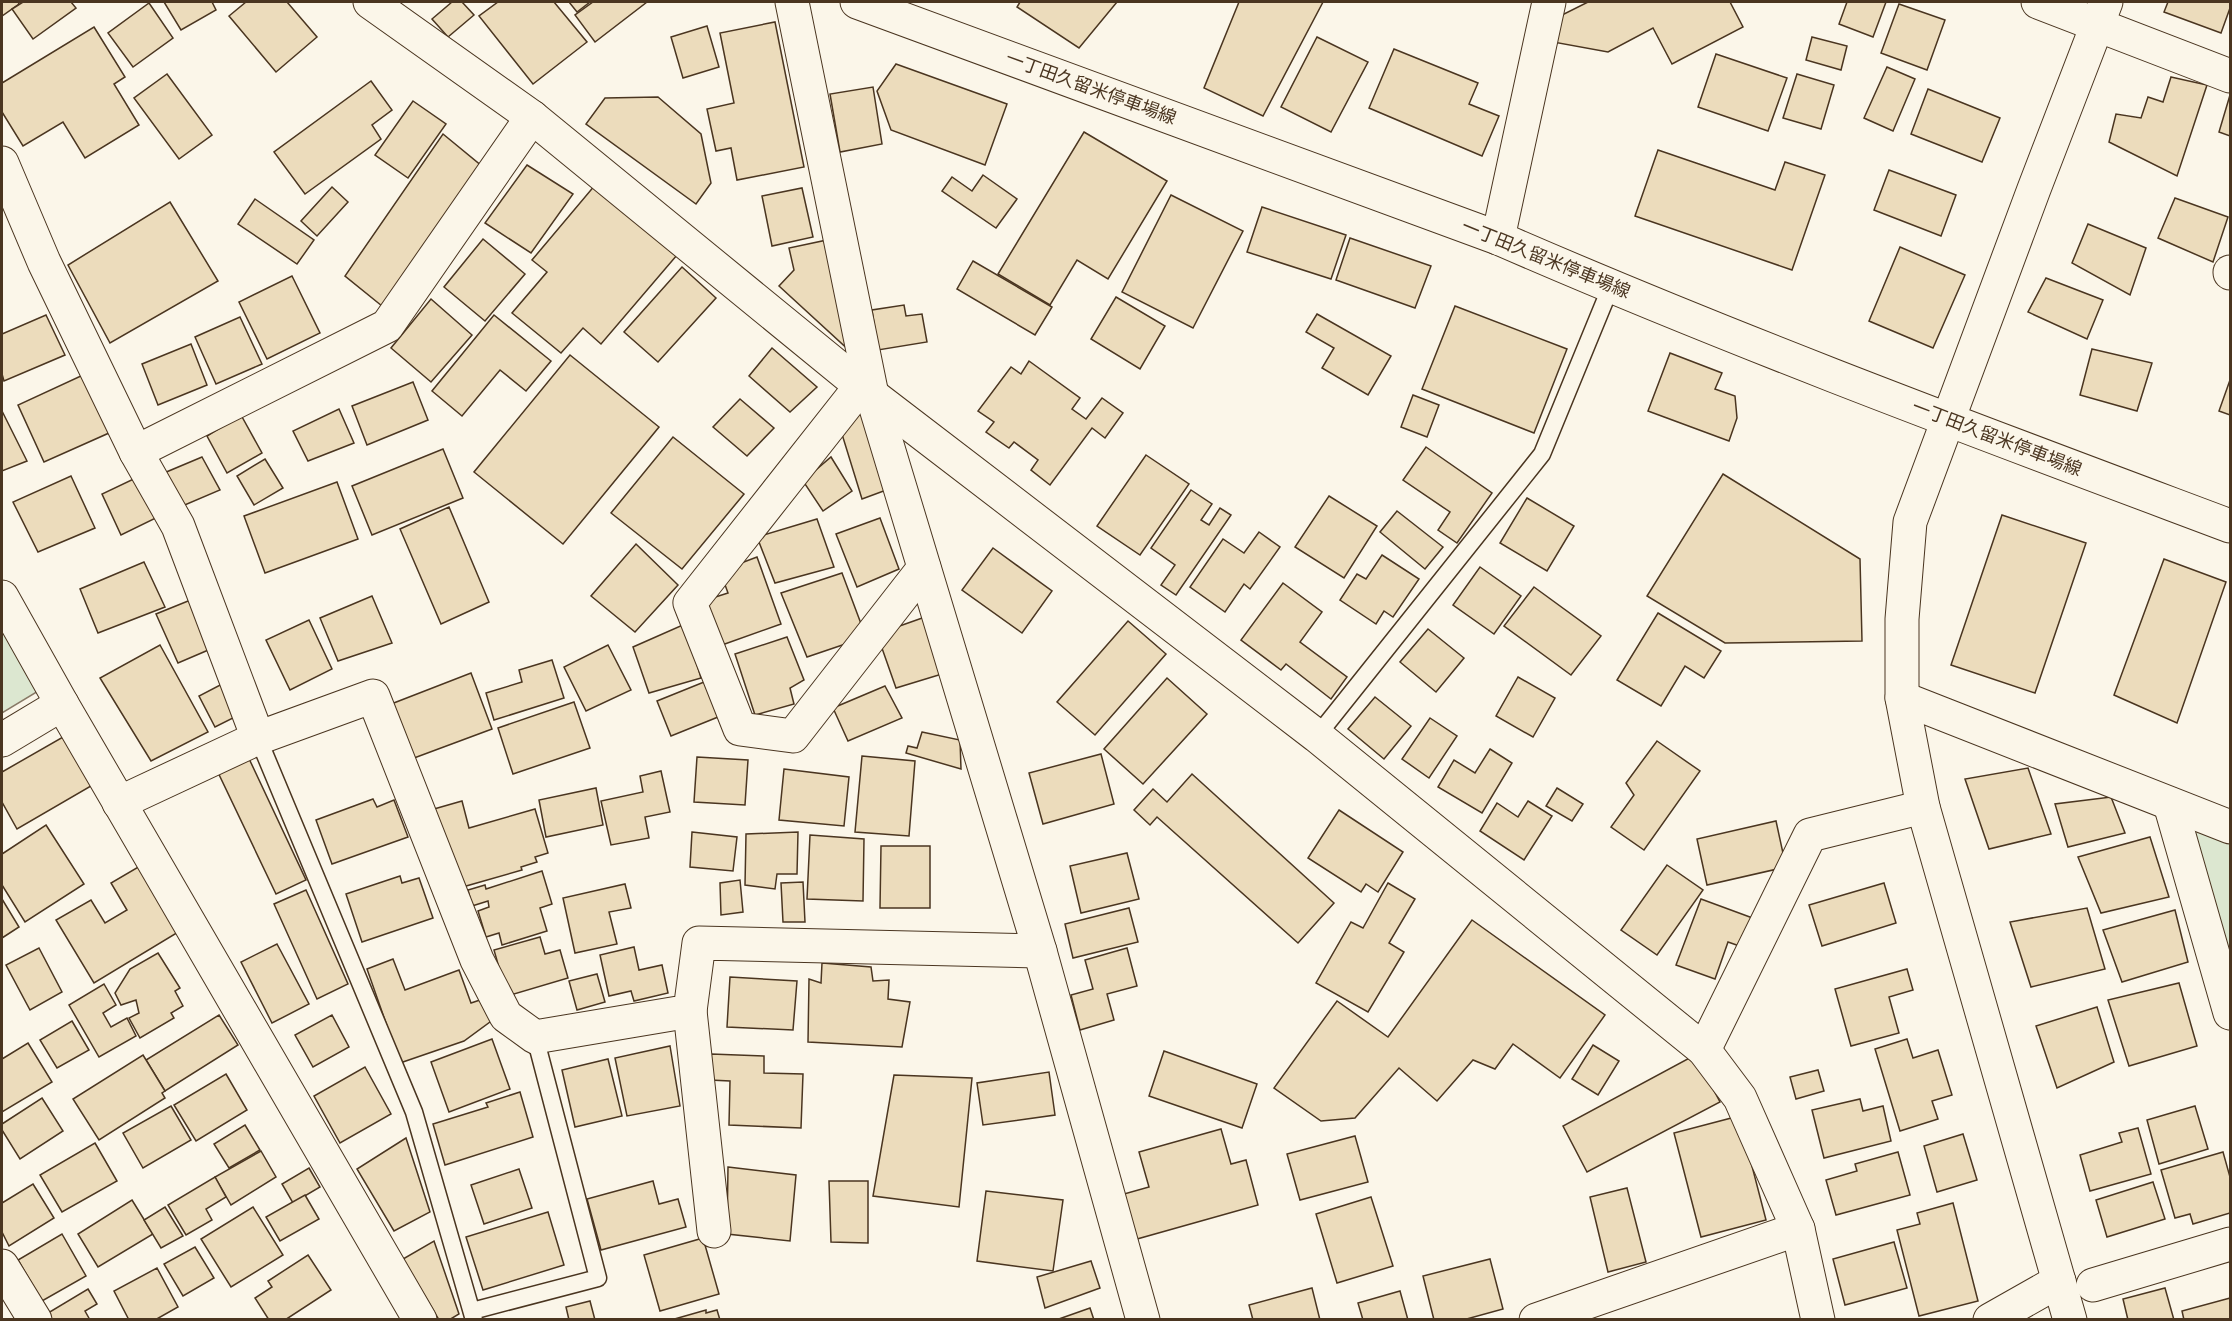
<svg xmlns="http://www.w3.org/2000/svg" width="2232" height="1321" font-family="Quicksand,'Noto Sans JP',sans-serif">
	<rect width="100%" height="100%" fill="#fbf6e9"/>
	<g fill="#dce7d0" stroke="#887966" stroke-width="1.5">
		<path d="M2,622L40,690L2,713Z"/>
		<path d="M2189,823L2230,838V966Z"/>
	</g>
	<g fill="#ecdcbc" stroke="#4a3520" stroke-width="1.5">
		<path d="M2,2H18L19,4L2,16Z"/>
		<path d="M23,2H71L76,8L33,39L12,9Z"/>
		<path d="M164,2H212L216,10L181,30Z"/>
		<path d="M246,2H287L317,37L276,72L229,16Z"/>
		<path d="M452,2H462L474,15L448,37L432,19Z"/>
		<path d="M498,2H554L587,42L533,84L479,16Z"/>
		<path d="M569,2H590L577,12Z"/>
		<path d="M593,2H647L595,42L575,15Z"/>
		<path d="M1020,2H1117L1079,48L1017,7Z"/>
		<path d="M1239,2H1323L1263,116L1204,88Z"/>
		<path d="M1588,2H1730L1743,27L1672,64L1653,28L1608,52L1553,42L1558,17Z"/>
		<path d="M1847,2H1886L1873,37L1839,24Z"/>
		<path d="M2168,2H2230V8L2221,33L2164,12Z"/>
		<path d="M149,3L173,38L133,67L108,33Z"/>
		<path d="M1899,4L1945,20L1927,70L1881,53Z"/>
		<path d="M775,22L804,167L737,180L731,148L716,151L707,109L734,103L720,33Z"/>
		<path d="M707,26L719,67L683,78L671,37Z"/>
		<path d="M94,27L125,77L114,84L139,125L85,158L63,122L23,146L2,112V83Z"/>
		<path d="M1317,37L1368,62L1331,132L1281,107Z"/>
		<path d="M1812,37L1847,46L1841,70L1806,60Z"/>
		<path d="M1394,49L1478,83L1469,104L1499,116L1482,156L1369,108Z"/>
		<path d="M1716,54L1787,78L1768,131L1698,107Z"/>
		<path d="M896,64L1007,104L985,165L891,130L877,91Z"/>
		<path d="M1887,67L1915,79L1893,131L1864,118Z"/>
		<path d="M167,74L212,135L179,159L134,98Z"/>
		<path d="M1797,74L1834,85L1821,129L1783,118Z"/>
		<path d="M2171,77L2207,85L2177,176L2109,142L2116,114L2141,118L2148,97L2163,102Z"/>
		<path d="M371,81L392,110L372,125L381,139L305,194L274,152Z"/>
		<path d="M873,87L882,144L840,152L830,94Z"/>
		<path d="M1928,89L2000,118L1982,162L1911,134Z"/>
		<path d="M2230,95V136L2219,132Z"/>
		<path d="M658,97L701,134L711,183L696,204L586,124L605,98Z"/>
		<path d="M413,101L446,124L408,178L375,155Z"/>
		<path d="M1084,132L1167,181L1108,279L1077,260L1050,305L998,274Z"/>
		<path d="M443,134L483,167L382,306L345,276Z"/>
		<path d="M1658,150L1775,190L1785,162L1825,175L1792,270L1635,216Z"/>
		<path d="M527,165L573,194L531,253L485,223Z"/>
		<path d="M1889,170L1956,195L1941,236L1874,210Z"/>
		<path d="M983,175L1017,199L996,228L942,191L952,177L972,191Z"/>
		<path d="M601,178L683,248L601,344L583,328L561,353L512,313L547,272L532,260Z"/>
		<path d="M332,187L348,202L317,236L301,221Z"/>
		<path d="M802,188L813,237L772,246L762,196Z"/>
		<path d="M1171,195L1243,231L1193,328L1122,292Z"/>
		<path d="M2175,198L2228,217L2213,262L2158,238Z"/>
		<path d="M255,199L314,240L297,264L238,224Z"/>
		<path d="M170,202L218,281L110,343L68,265Z"/>
		<path d="M1262,207L1346,235L1331,279L1247,252Z"/>
		<path d="M2088,224L2146,248L2130,295L2072,263Z"/>
		<path d="M1350,238L1431,266L1415,308L1336,280Z"/>
		<path d="M483,239L525,274L485,321L444,287Z"/>
		<path d="M827,240L851,352L779,286L794,270L789,248Z"/>
		<path d="M1900,247L1965,275L1933,348L1869,321Z"/>
		<path d="M973,261L1052,307L1035,335L957,289Z"/>
		<path d="M682,267L716,298L658,362L624,332Z"/>
		<path d="M292,276L320,333L267,359L239,302Z"/>
		<path d="M2046,278L2103,300L2087,339L2028,312Z"/>
		<path d="M1116,297L1165,326L1140,369L1091,339Z"/>
		<path d="M431,299L472,335L431,382L391,348Z"/>
		<path d="M904,305L906,316L922,314L927,342L878,350L872,310Z"/>
		<path d="M1455,306L1567,349L1534,433L1422,389Z"/>
		<path d="M1317,314L1391,356L1368,395L1322,368L1334,348L1306,332Z"/>
		<path d="M46,315L65,355L4,381L2,374V334Z"/>
		<path d="M494,315L551,361L526,391L500,370L462,416L432,391Z"/>
		<path d="M240,317L262,364L216,384L195,337Z"/>
		<path d="M191,344L207,385L158,405L142,364Z"/>
		<path d="M772,348L817,387L790,412L749,376Z"/>
		<path d="M2092,349L2152,363L2137,411L2080,395Z"/>
		<path d="M1670,353L1722,373L1715,389L1735,396L1737,418L1729,441L1648,411Z"/>
		<path d="M570,355L659,427L563,544L474,472Z"/>
		<path d="M1029,361L1080,398L1072,409L1086,419L1102,398L1123,413L1105,438L1092,428L1050,485L1031,470L1038,460L1014,442L1009,448L986,432L994,422L978,411L1011,367L1021,374Z"/>
		<path d="M83,375L109,433L44,462L18,405Z"/>
		<path d="M2230,380V415L2219,411Z"/>
		<path d="M413,382L428,420L367,445L352,406Z"/>
		<path d="M1413,395L1439,405L1427,437L1401,427Z"/>
		<path d="M740,399L774,428L747,456L713,427Z"/>
		<path d="M339,409L354,443L308,461L293,431Z"/>
		<path d="M865,409L889,489L862,499L837,418Z"/>
		<path d="M2,411L27,461L2,471Z"/>
		<path d="M241,415L262,453L227,473L207,436Z"/>
		<path d="M673,437L744,494L682,569L611,513Z"/>
		<path d="M1426,447L1492,493L1457,543L1438,530L1450,512L1403,480Z"/>
		<path d="M443,449L463,498L372,535L352,486Z"/>
		<path d="M1146,455L1189,484L1140,555L1097,526Z"/>
		<path d="M202,457L220,490L180,507L164,473Z"/>
		<path d="M831,457L852,491L823,511L803,481Z"/>
		<path d="M265,459L283,488L254,505L237,476Z"/>
		<path d="M1723,474L1860,559L1862,641L1725,643L1647,596Z"/>
		<path d="M142,475L162,515L121,535L102,494Z"/>
		<path d="M71,476L95,528L38,552L13,502Z"/>
		<path d="M337,482L358,539L265,573L244,516Z"/>
		<path d="M1191,490L1212,504L1201,520L1209,525L1220,508L1231,515L1176,595L1161,585L1175,565L1151,548Z"/>
		<path d="M1329,496L1377,526L1344,578L1295,547Z"/>
		<path d="M1527,498L1574,526L1547,571L1500,543Z"/>
		<path d="M449,507L489,602L441,624L400,529Z"/>
		<path d="M1397,511L1443,547L1425,569L1380,532Z"/>
		<path d="M2002,515L2086,543L2035,693L1951,665Z"/>
		<path d="M880,518L899,569L857,587L836,534Z"/>
		<path d="M817,519L834,567L775,583L757,537Z"/>
		<path d="M1259,532L1280,547L1250,589L1244,584L1225,612L1190,587L1223,539L1244,553Z"/>
		<path d="M636,544L678,585L635,632L591,596Z"/>
		<path d="M993,548L1052,591L1022,633L962,590Z"/>
		<path d="M1382,555L1419,579L1393,617L1384,611L1376,624L1340,600L1357,574L1366,579Z"/>
		<path d="M757,557L781,624L722,645L706,600L728,593L720,571Z"/>
		<path d="M2164,559L2226,582L2177,723L2114,695Z"/>
		<path d="M144,562L165,607L98,633L80,589Z"/>
		<path d="M1480,567L1521,596L1494,634L1453,605Z"/>
		<path d="M842,573L866,637L807,657L781,593Z"/>
		<path d="M1283,583L1322,612L1300,642L1347,677L1331,699L1286,664L1281,670L1241,640Z"/>
		<path d="M1534,587L1601,636L1571,675L1504,626Z"/>
		<path d="M372,596L392,643L338,661L320,618Z"/>
		<path d="M193,599L213,648L178,663L156,614Z"/>
		<path d="M1658,613L1721,651L1704,678L1685,666L1661,706L1617,680Z"/>
		<path d="M925,617L942,674L896,688L877,634Z"/>
		<path d="M309,620L332,669L290,690L266,640Z"/>
		<path d="M1128,621L1166,654L1095,735L1057,702Z"/>
		<path d="M685,624L701,678L649,693L633,647Z"/>
		<path d="M1428,629L1464,658L1436,692L1400,662Z"/>
		<path d="M787,637L804,680L790,688L794,704L755,715L735,654Z"/>
		<path d="M160,645L208,732L151,761L100,678Z"/>
		<path d="M608,645L631,690L586,711L564,667Z"/>
		<path d="M552,660L564,698L494,720L486,693L522,682L519,670Z"/>
		<path d="M471,673L492,729L406,761L386,706Z"/>
		<path d="M1518,677L1555,698L1533,737L1496,716Z"/>
		<path d="M1167,678L1207,714L1143,784L1104,749Z"/>
		<path d="M709,680L723,715L671,736L657,701Z"/>
		<path d="M224,683L241,714L215,727L199,696Z"/>
		<path d="M885,686L902,718L848,741L833,708Z"/>
		<path d="M1375,697L1411,726L1384,759L1348,729Z"/>
		<path d="M574,702L590,748L513,774L498,728Z"/>
		<path d="M1430,718L1457,736L1429,778L1402,759Z"/>
		<path d="M922,732L960,740L961,769L906,753L908,746L917,748Z"/>
		<path d="M63,737L91,786L17,829L2,802V772Z"/>
		<path d="M1657,741L1700,771L1644,850L1611,827L1634,795L1626,783Z"/>
		<path d="M244,748L306,880L276,894L213,762Z"/>
		<path d="M1490,749L1512,763L1482,813L1438,787L1454,760L1475,773Z"/>
		<path d="M1101,754L1114,804L1043,824L1029,773Z"/>
		<path d="M862,756L915,761L909,836L855,832Z"/>
		<path d="M697,757L748,760L745,805L694,802Z"/>
		<path d="M2028,768L2051,834L1989,849L1965,779Z"/>
		<path d="M784,769L849,777L844,826L779,820Z"/>
		<path d="M661,771L670,812L645,817L649,838L611,845L601,801L643,792L640,776Z"/>
		<path d="M1192,774L1334,903L1298,943L1157,817L1150,825L1134,810L1153,789L1167,802Z"/>
		<path d="M596,788L603,825L546,837L539,800Z"/>
		<path d="M1557,788L1583,804L1572,821L1546,806Z"/>
		<path d="M2111,797L2125,833L2068,847L2055,804Z"/>
		<path d="M373,799L377,807L394,800L408,837L332,864L316,820Z"/>
		<path d="M462,801L469,828L535,809L548,853L535,857L537,862L521,867L522,870L459,888L427,811Z"/>
		<path d="M1528,801L1552,816L1524,860L1480,831L1497,803L1518,817Z"/>
		<path d="M1339,810L1403,852L1378,892L1366,884L1361,892L1308,858Z"/>
		<path d="M1776,821L1786,867L1707,885L1697,839Z"/>
		<path d="M46,825L84,884L25,922L2,885V854Z"/>
		<path d="M692,832L737,837L733,871L690,867Z"/>
		<path d="M798,832L797,874H777L775,889L745,885L746,834Z"/>
		<path d="M810,835L864,839L863,901L807,899Z"/>
		<path d="M2150,837L2169,897L2101,913L2078,857Z"/>
		<path d="M881,846H930V908H880Z"/>
		<path d="M1127,853L1139,899L1081,913L1070,866Z"/>
		<path d="M1667,865L1703,890L1657,955L1621,930Z"/>
		<path d="M140,866L180,931L94,983L56,920L91,900L105,923L127,910L111,883Z"/>
		<path d="M542,871L552,904L540,908L547,931L502,945L499,933L486,937L478,911L489,907L488,901L472,906L468,890L485,885L486,889Z"/>
		<path d="M400,876L402,883L419,878L433,918L362,942L346,894Z"/>
		<path d="M740,880L743,912L721,915L720,883Z"/>
		<path d="M803,882L805,922H783L781,883Z"/>
		<path d="M1388,883L1415,899L1389,943L1404,952L1368,1012L1316,983L1351,922L1363,928Z"/>
		<path d="M1884,883L1896,923L1822,946L1809,905Z"/>
		<path d="M625,884L631,908L609,912L617,944L575,953L563,898Z"/>
		<path d="M306,890L348,984L317,999L274,904Z"/>
		<path d="M2,899L19,927L2,938Z"/>
		<path d="M1701,899L1758,920L1748,949L1728,942L1715,979L1676,965Z"/>
		<path d="M1129,908L1138,942L1073,958L1065,924Z"/>
		<path d="M2087,908L2105,969L2031,987L2010,922Z"/>
		<path d="M2175,910L2188,962L2122,982L2103,930Z"/>
		<path d="M1472,920L1605,1015L1560,1078L1513,1044L1495,1069L1473,1060L1437,1101L1399,1068L1355,1118L1321,1121L1274,1088L1337,1001L1388,1037Z"/>
		<path d="M540,937L545,954L560,950L568,978L507,996L494,950Z"/>
		<path d="M277,944L309,1004L272,1023L241,962Z"/>
		<path d="M634,947L639,970L662,965L668,993L634,1001L631,991L609,996L600,955Z"/>
		<path d="M39,948L62,992L30,1010L6,965Z"/>
		<path d="M1127,948L1137,986L1107,994L1114,1020L1080,1030L1071,995L1093,989L1085,960Z"/>
		<path d="M158,953L180,988L175,991L183,1006L171,1013L174,1018L140,1038L129,1018L139,1013L136,1000L121,1005L115,993L130,969Z"/>
		<path d="M393,959L405,990L459,970L471,1003L486,998L494,1019L464,1041L400,1063L367,969Z"/>
		<path d="M822,963L871,967L873,981L889,980L888,999L910,1002L902,1047L808,1042L809,979L821,983Z"/>
		<path d="M1907,969L1913,990L1889,997L1899,1033L1851,1046L1835,989Z"/>
		<path d="M597,974L605,1002L577,1010L569,981Z"/>
		<path d="M730,977L797,981L793,1030L727,1027Z"/>
		<path d="M2179,983L2197,1046L2129,1066L2108,1000Z"/>
		<path d="M104,984L116,1005L103,1013L111,1027L127,1018L136,1036L99,1057L69,1005Z"/>
		<path d="M2097,1007L2114,1062L2057,1088L2036,1026Z"/>
		<path d="M219,1015L238,1045L165,1091L146,1060Z"/>
		<path d="M332,1015L349,1047L313,1067L295,1035Z"/>
		<path d="M72,1021L89,1050L57,1068L40,1040Z"/>
		<path d="M492,1039L510,1089L449,1112L431,1062Z"/>
		<path d="M1907,1039L1913,1058L1938,1050L1952,1095L1932,1101L1938,1119L1900,1131L1875,1049Z"/>
		<path d="M28,1043L52,1082L2,1112V1059Z"/>
		<path d="M1593,1045L1619,1061L1598,1095L1572,1079Z"/>
		<path d="M670,1046L680,1106L627,1116L615,1058Z"/>
		<path d="M1164,1051L1257,1084L1242,1128L1149,1096Z"/>
		<path d="M711,1054L764,1056V1073L803,1074L801,1128L729,1125L730,1081L710,1080Z"/>
		<path d="M143,1055L165,1091L162,1093L165,1098L99,1140L73,1099Z"/>
		<path d="M1695,1055L1720,1102L1587,1172L1563,1126Z"/>
		<path d="M608,1059L622,1116L575,1127L562,1070Z"/>
		<path d="M365,1067L391,1114L340,1143L314,1096Z"/>
		<path d="M1818,1070L1824,1091L1796,1099L1790,1077Z"/>
		<path d="M1049,1072L1055,1115L983,1125L977,1083Z"/>
		<path d="M226,1074L247,1110L196,1141L174,1105Z"/>
		<path d="M894,1075L972,1078L959,1207L873,1196Z"/>
		<path d="M520,1092L533,1137L445,1165L433,1124L488,1107L486,1103Z"/>
		<path d="M42,1098L63,1131L20,1159L2,1130V1124Z"/>
		<path d="M1860,1099L1863,1111L1883,1106L1891,1141L1824,1158L1812,1110Z"/>
		<path d="M171,1106L191,1140L143,1168L123,1133Z"/>
		<path d="M2195,1106L2208,1149L2159,1164L2147,1120Z"/>
		<path d="M1739,1116L1766,1220L1701,1237L1674,1133Z"/>
		<path d="M245,1125L260,1150L229,1168L214,1144Z"/>
		<path d="M2138,1128L2151,1174L2090,1191L2080,1155L2122,1142L2119,1133Z"/>
		<path d="M1221,1129L1231,1164L1246,1160L1258,1205L1137,1239L1124,1194L1149,1187L1139,1152Z"/>
		<path d="M1963,1134L1977,1180L1937,1192L1924,1146Z"/>
		<path d="M1355,1136L1368,1182L1300,1200L1287,1154Z"/>
		<path d="M406,1138L430,1212L394,1231L357,1169Z"/>
		<path d="M95,1143L117,1181L62,1212L40,1175Z"/>
		<path d="M261,1151L276,1177L231,1205L215,1177Z"/>
		<path d="M1898,1152L1910,1195L1836,1215L1826,1180L1857,1171L1855,1164Z"/>
		<path d="M2223,1152L2230,1177V1213L2193,1224L2190,1214L2175,1218L2161,1170Z"/>
		<path d="M728,1167L796,1175L790,1241L727,1234Z"/>
		<path d="M309,1168L320,1187L293,1203L282,1184Z"/>
		<path d="M519,1169L532,1208L484,1224L471,1185Z"/>
		<path d="M215,1177L226,1197L206,1209L212,1220L186,1235L168,1205Z"/>
		<path d="M653,1181L659,1204L678,1199L686,1227L601,1250L587,1199Z"/>
		<path d="M829,1181H868V1243L831,1242Z"/>
		<path d="M2153,1182L2165,1219L2107,1237L2096,1200Z"/>
		<path d="M33,1184L54,1218L9,1246L2,1232V1203Z"/>
		<path d="M1627,1188L1646,1262L1608,1272L1590,1197Z"/>
		<path d="M986,1191L1063,1200L1053,1271L977,1261Z"/>
		<path d="M305,1195L319,1219L280,1241L266,1217Z"/>
		<path d="M1371,1197L1393,1266L1337,1283L1316,1214Z"/>
		<path d="M132,1200L153,1234L98,1267L78,1234Z"/>
		<path d="M1953,1203L1978,1301L1919,1316L1897,1230L1920,1224L1917,1213Z"/>
		<path d="M165,1207L183,1236L161,1248L144,1220Z"/>
		<path d="M253,1207L283,1255L231,1287L201,1239Z"/>
		<path d="M548,1212L564,1265L483,1290L466,1237Z"/>
		<path d="M62,1234L86,1276L42,1301L18,1260Z"/>
		<path d="M703,1238L719,1294L660,1311L644,1255Z"/>
		<path d="M434,1241L459,1314L449,1320H439L403,1259Z"/>
		<path d="M1894,1242L1907,1288L1845,1305L1833,1259Z"/>
		<path d="M195,1247L214,1278L183,1296L164,1264Z"/>
		<path d="M308,1255L331,1290L285,1320H269L255,1298L272,1287L268,1281Z"/>
		<path d="M1490,1259L1503,1309L1463,1320H1434L1423,1276Z"/>
		<path d="M1091,1261L1100,1288L1045,1308L1037,1277Z"/>
		<path d="M157,1268L178,1307L155,1320H129L114,1291Z"/>
		<path d="M1312,1288L1320,1320H1253L1249,1305Z"/>
		<path d="M2165,1288L2174,1320H2128L2123,1299Z"/>
		<path d="M88,1289L97,1304L85,1311L90,1320H52L48,1313Z"/>
		<path d="M1400,1291L1408,1320H1363L1358,1303Z"/>
		<path d="M2230,1298V1320H2184L2182,1311Z"/>
		<path d="M590,1301L595,1320H569L566,1307Z"/>
		<path d="M1090,1308L1094,1320H1056Z"/>
		<path d="M706,1310V1313L717,1310L720,1320H671Z"/>
	</g>
	<g fill="none" stroke-linecap="round" stroke-linejoin="round">
		<g stroke="#4a3520" stroke-width="19">
			<g id="lane">
				<path d="M1317,736L1542,454L1611,286"/>
				<path d="M258,738L414,1112L474,1320"/>
				<path d="M472,1311L598,1278L535,1037"/>
			</g>
		</g>
		<g stroke="#4a3520" stroke-width="35">
			<g id="street">
				<path d="M370,2L532,117L872,395L1317,736L1704,1050L1740,1098L1798,1229L1818,1320"/>
				<path d="M792,2L872,395L1040,951L1143,1320"/>
				<path d="M2038,2L2230,76"/>
				<path d="M2,163L44,262L136,452L178,526L258,738"/>
				<path d="M1498,238L1549,2"/>
				<path d="M2230,272V273"/>
				<path d="M861,386L690,603L740,729L793,736L924,568"/>
				<path d="M136,452L387,326L532,117"/>
				<path d="M2,597L62,704L420,1320"/>
				<path d="M1902,698L2230,827"/>
				<path d="M2,740L62,704"/>
				<path d="M119,803L258,738L373,696L477,960L506,1016L535,1037L690,1011L699,943L1040,951"/>
				<path d="M2170,804L2230,1013"/>
				<path d="M690,1011L714,1231"/>
				<path d="M1704,1050L1810,835L1923,807"/>
				<path d="M2,1266L35,1320"/>
				<path d="M2093,1285L2230,1244"/>
				<path d="M1536,1320L1798,1229"/>
				<path d="M1990,1320L2059,1281"/>
			</g>
		</g>
		<g stroke="#4a3520" stroke-width="35">
			<g id="secondary">
				<path d="M857,2L1498,238C1739,343 1985,434 2230,526"/>
				<path d="M2070,1320L1923,807L1902,698V619L1910,522L2034,189L2106,2"/>
			</g>
		</g>
		<use href="#lane" stroke="#fbf6e9" stroke-width="16"/>
		<use href="#street" stroke="#fbf6e9" stroke-width="33"/>
		<use href="#secondary" stroke="#fbf6e9" stroke-width="33"/>
	</g>
	<g text-anchor="middle" stroke-width="4.5" stroke-linejoin="round" paint-order="stroke">
		<g font-size="18" fill="#4a3520" stroke="#fbf6e9">
			<text transform="translate(1091 88) rotate(20)" y="6">一丁田久留米停車場線</text>
			<text transform="translate(1546 259) rotate(22)" y="6">一丁田久留米停車場線</text>
			<text transform="translate(1997 438) rotate(21)" y="6">一丁田久留米停車場線</text>
		</g>
	</g>
	<rect width="2232" height="1321" fill="none" stroke="#4a3520" stroke-width="6"/>
</svg>
